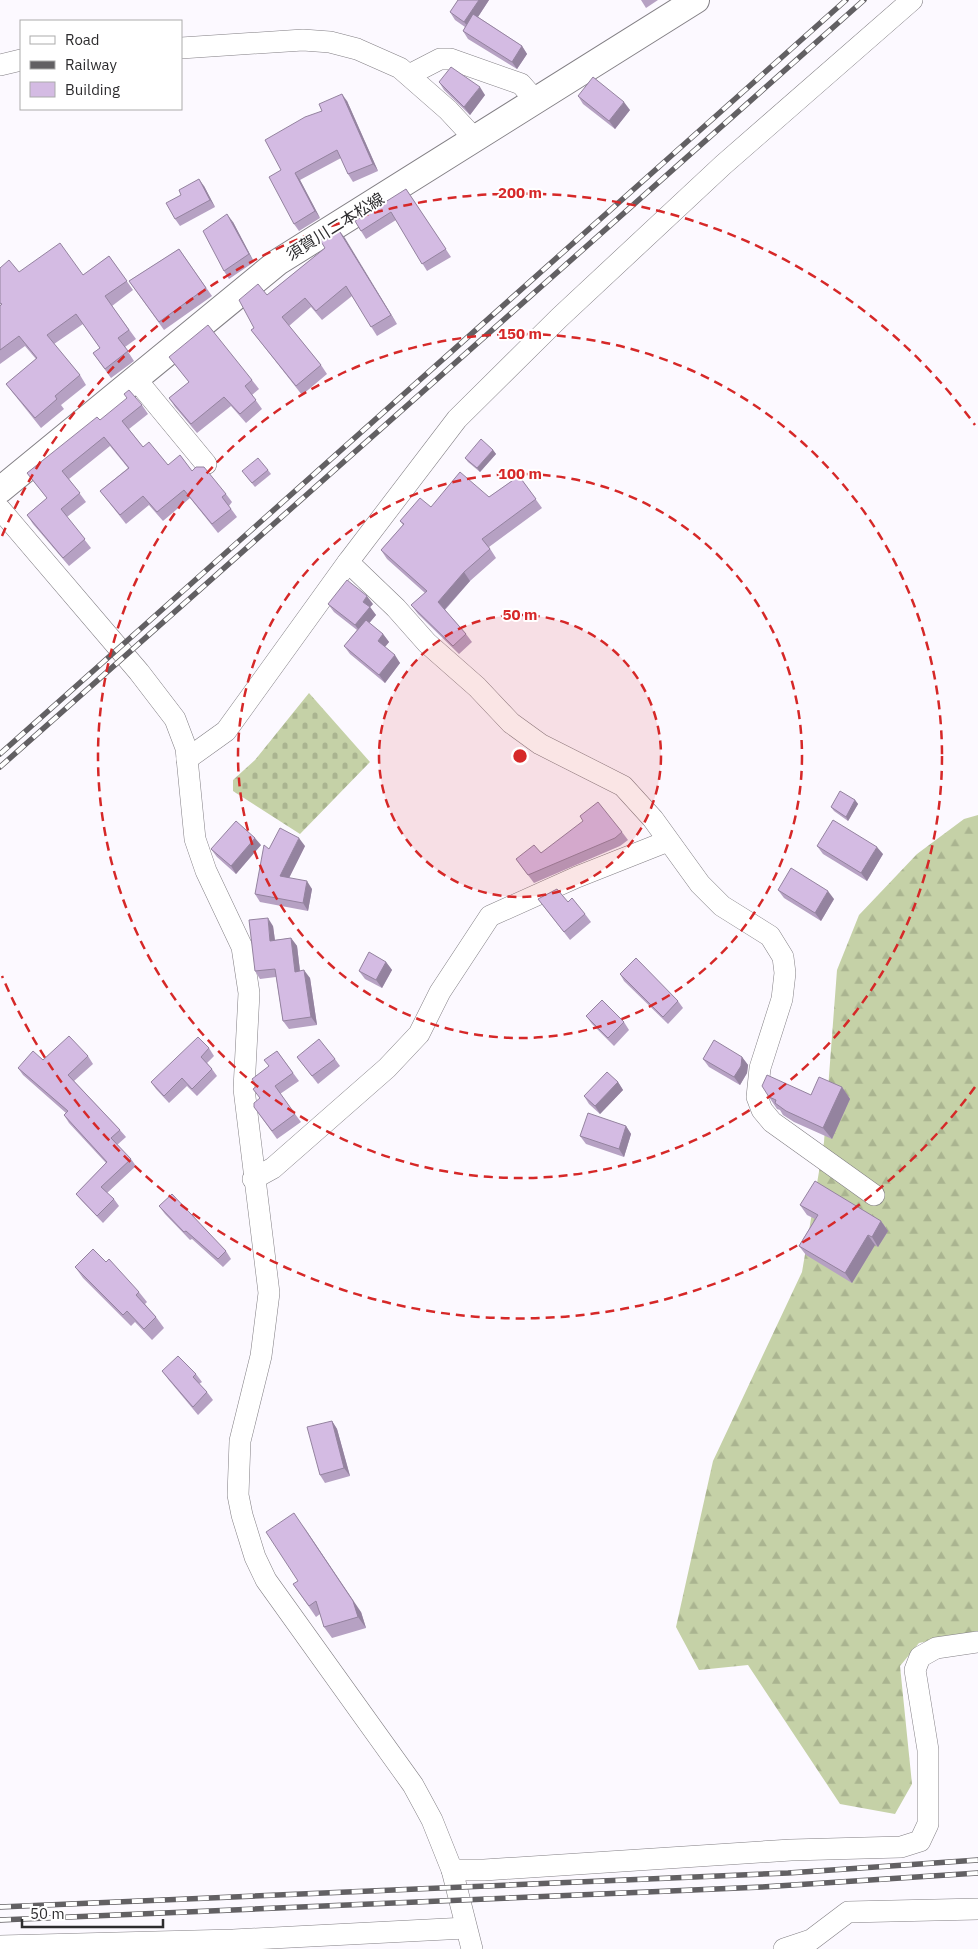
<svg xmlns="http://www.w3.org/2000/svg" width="978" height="1949" font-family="'IBM Plex Sans','Noto Sans JP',sans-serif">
	<defs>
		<pattern id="forest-firs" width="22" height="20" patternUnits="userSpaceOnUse" patternTransform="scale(1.25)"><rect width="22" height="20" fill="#c5d1a7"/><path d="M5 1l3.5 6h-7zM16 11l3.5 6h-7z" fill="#aab490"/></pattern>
		<pattern id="cemetery-stones" width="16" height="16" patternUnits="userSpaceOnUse" patternTransform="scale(1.25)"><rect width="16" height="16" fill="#c5d1a7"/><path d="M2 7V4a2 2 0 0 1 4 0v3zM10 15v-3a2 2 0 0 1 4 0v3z" fill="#aab490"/></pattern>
	</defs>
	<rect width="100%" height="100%" fill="#fcf9ff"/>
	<path fill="url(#forest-firs)" d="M978,815V1631L919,1643L900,1666L912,1784L895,1814L840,1804L748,1665L699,1670L676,1627L713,1461L802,1272L824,1142L837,970L859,915L917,854L964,819Z"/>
	<path fill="url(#cemetery-stones)" d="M309,693L370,762L300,834L233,791V780L255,760Z"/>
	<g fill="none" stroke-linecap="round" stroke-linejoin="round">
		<g stroke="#827f84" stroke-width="22">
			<g id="minor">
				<path d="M181,48L303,40L330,42L357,49L400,68L448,110L474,138"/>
				<path d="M0,65L21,60"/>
				<path d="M409,75L440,59H450L521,84L535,100"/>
				<path d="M135,378L206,464"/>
				<path d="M0,509L139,672L175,719L186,748L195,839L206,871L242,947L249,993L244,1089L269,1293L261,1356L240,1441L238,1495L242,1515L255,1557L266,1580L413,1785L432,1820L452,1870L472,1949"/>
				<path d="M348,562L396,608L427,643L477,687L511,723L540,744L623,786L653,819L700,884L722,906L770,936L783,957L785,973L782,999L760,1068L757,1097L762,1110L772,1122L874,1195"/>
				<path d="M187,759L226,731L348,562L457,419L559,318L723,165L912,0"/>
				<path d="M253,1179L273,1168L387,1068L419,1034L440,992L490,916L577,877L668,841"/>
				<path d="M452,1870H484L791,1850L901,1847L920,1841L928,1824V1750L915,1670L920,1657L936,1648L978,1642"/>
				<path d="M0,1946L233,1940L466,1928"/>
				<path d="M784,1949L811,1940L848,1912L978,1909"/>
			</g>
		</g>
		<g stroke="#827f84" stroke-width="28">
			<path id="major" d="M0,490L278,262L696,0"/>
		</g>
		<use href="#minor" stroke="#fff" stroke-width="21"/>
		<use href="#major" stroke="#fff" stroke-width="26"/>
		<g stroke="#626063" stroke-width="5.5">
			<g id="rail">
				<path d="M0,754L846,0"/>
				<path d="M0,767L864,0"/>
				<path d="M0,1907L788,1873L978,1860"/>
				<path d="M0,1920L762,1887L978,1873"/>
			</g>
		</g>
		<use href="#rail" stroke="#fff" stroke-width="4" stroke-dasharray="11" stroke-linecap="butt"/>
	</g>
	<g fill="#b6a1c3">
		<path d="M458,0H489L478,17L522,46L527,54L517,69L468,39L463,31L465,27L455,20L450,12Z"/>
		<path d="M641,0H658L646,8Z"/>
		<path d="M439,82L485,95L470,115L444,90Z"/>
		<path d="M578,96L630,110L615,129L583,104Z"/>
		<path d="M347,101L378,171L353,182L348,174L341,158L300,180L320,218L299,231L294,224L281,170L322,111Z"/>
		<path d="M204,186L215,207L180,226L175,219Z"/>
		<path d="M406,189L451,257L427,271L396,220L366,239L361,231Z"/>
		<path d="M233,222L254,262L229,279L224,271Z"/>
		<path d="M338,229L397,324L377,336L352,296L322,320L311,307L289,326L321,365L327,374L302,395L251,330L254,328L267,295L325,248Z"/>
		<path d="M179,249L212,296L164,330L129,281Z"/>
		<path d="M109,256L133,290L112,306L136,339L125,347L134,361L111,378L93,353L100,348L83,324L54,344L80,375L86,385L61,405L64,409L41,428L13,393L6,384L36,359L25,346L0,364V306L1,305L0,304V268L19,272L83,275Z"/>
		<path d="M169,357L252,380L259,389L252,395L262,409L246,423L231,406L197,433L175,407L169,398L189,382Z"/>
		<path d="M142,405L148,414L129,429L143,447L168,465L192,471L226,494L232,502L229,506L237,517L218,533L190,498L163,521L149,505L126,524L100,491L128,468L110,446L69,479L86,502L67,517L91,548L69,566L33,524L27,515L47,498L27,473L100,420Z"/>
		<path d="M493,450L496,454L480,472L468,462L465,458Z"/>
		<path d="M268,470L271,474L255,487L245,475Z"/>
		<path d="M519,476L542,508L489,547L496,558L470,581L445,610L466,634L472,642L459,654L418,614L411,605L425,593L387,559L381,550L403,525L400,521L431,507L489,497Z"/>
		<path d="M328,604H373L370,607L376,615L369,623L383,634L389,642L385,647L400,663L385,683L350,654L344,646L357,630L334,612Z"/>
		<path d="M855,800L858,804L848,821L834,811L831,807Z"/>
		<path d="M622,832L628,840L620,846L534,883L516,859Z"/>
		<path d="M261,845L236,874L217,857L211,849Z"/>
		<path d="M305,846L289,878L312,889L308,911L260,902L255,894L269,849Z"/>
		<path d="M817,846L883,854L867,881L823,854Z"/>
		<path d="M778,890L834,899L821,921L784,898Z"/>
		<path d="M538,899L585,914L591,922L570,940Z"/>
		<path d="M273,926L275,940L291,938L297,946L300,971L310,978L317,1025L289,1029L283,1021L276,977L260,979L255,971Z"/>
		<path d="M386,962L392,970L382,988L365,979L359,971Z"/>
		<path d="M620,974L678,1001L683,1008L668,1024L624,981Z"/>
		<path d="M586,1016L624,1022L629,1030L614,1046L592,1024Z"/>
		<path d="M209,1048L214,1056L207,1063L212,1069L217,1076L197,1096L187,1086L169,1103L156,1089L151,1082Z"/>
		<path d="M277,1051L299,1081L280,1094L301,1122L277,1139L254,1107L260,1098L269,1066Z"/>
		<path d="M88,1056L93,1064L74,1081L120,1130L126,1137L117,1145L131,1159L136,1166L107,1193L114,1199L119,1206L103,1223L82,1201L76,1194L106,1163L69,1123L64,1115L66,1113L23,1075L18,1068L43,1060Z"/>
		<path d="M297,1057L335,1059L340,1066L318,1084Z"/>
		<path d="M742,1057L748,1065L747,1073L740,1085L709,1067L703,1059Z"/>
		<path d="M618,1082L623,1090L600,1114L589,1104L584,1096Z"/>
		<path d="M842,1087L850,1099L832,1139L794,1122L783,1115L780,1110L777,1109L769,1097L811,1095Z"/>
		<path d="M626,1126L631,1134L624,1157L586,1144L580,1136Z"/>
		<path d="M800,1205L881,1221L888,1231L878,1247L875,1245L852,1283L806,1255L799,1246L815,1219L807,1215Z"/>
		<path d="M159,1206L226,1251L231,1259L223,1267L192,1239L190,1240L165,1214Z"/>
		<path d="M106,1262L139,1292L147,1302L145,1304L156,1317L164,1328L152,1340L135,1322L131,1326L83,1278L75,1267Z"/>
		<path d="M162,1371L196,1374L202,1382L199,1384L207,1392L213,1400L198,1415L168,1379Z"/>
		<path d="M332,1421L337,1429L350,1476L325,1483L320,1475Z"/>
		<path d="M293,1584L361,1612L366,1628L332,1638L324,1627L320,1614L316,1617Z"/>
	</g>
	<g fill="#94839f">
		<path d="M479,0H489L470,29L464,22Z"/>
		<path d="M522,46L527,54L517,69L512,62Z"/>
		<path d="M480,87L485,95L470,115L464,107Z"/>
		<path d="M342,94L347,101L378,171L373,164Z"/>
		<path d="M624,102L630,110L615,129L609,121Z"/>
		<path d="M295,173L300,180L320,218L315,211Z"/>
		<path d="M199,179L204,186L215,207L210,200Z"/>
		<path d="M227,214L233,222L254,262L249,254Z"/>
		<path d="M338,229L345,238L397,324L391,315Z"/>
		<path d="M493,450L496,454L480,472L477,468Z"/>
		<path d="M464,572L470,581L444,610L438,602Z"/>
		<path d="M367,596L373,604L370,607L376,615L361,633L355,625L363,602Z"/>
		<path d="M383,634L389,642L383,649L378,641Z"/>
		<path d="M395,655L400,663L385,683L379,675Z"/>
		<path d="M855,800L858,804L848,821L846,817Z"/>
		<path d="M255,838L261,845L236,874L231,866Z"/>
		<path d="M299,838L305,846L286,884L280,876Z"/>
		<path d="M877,847L883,854L867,881L861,873Z"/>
		<path d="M307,881L312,889L308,911L303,903Z"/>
		<path d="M828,891L834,899L821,921L815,913Z"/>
		<path d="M268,918L273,926L276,949L270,941Z"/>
		<path d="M291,938L297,946L301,980L295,972Z"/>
		<path d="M386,962L392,970L382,988L376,980Z"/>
		<path d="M304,970L310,978L317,1025L311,1017Z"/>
		<path d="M742,1057L748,1065L747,1073L740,1085L734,1077Z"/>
		<path d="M618,1082L623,1090L600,1114L595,1106Z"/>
		<path d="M842,1087L850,1099L832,1139L823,1128Z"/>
		<path d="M626,1126L631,1134L624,1157L619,1149Z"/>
		<path d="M881,1221L888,1231L878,1247L872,1237Z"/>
		<path d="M868,1235L875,1245L852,1283L845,1273Z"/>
		<path d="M332,1421L337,1429L350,1476L344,1468Z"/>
		<path d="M302,1524L361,1612L366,1628L358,1617Z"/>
	</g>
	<g fill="#d4bbe3" stroke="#94839f">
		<path d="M458,0H479L464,22L450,12Z"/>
		<path d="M473,14L522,46L512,62L463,31Z"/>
		<path d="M451,67L480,87L464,107L439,82Z"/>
		<path d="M593,77L624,102L609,121L578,96Z"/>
		<path d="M342,94L373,164L348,174L337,150L295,173L315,211L294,224L269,177L281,170L265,140L305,117L322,111L319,104Z"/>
		<path d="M199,179L210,200L175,219L166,203L181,195L179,190Z"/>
		<path d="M406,189L446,249L422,264L391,212L361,231L355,221Z"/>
		<path d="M227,214L249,254L224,271L203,231Z"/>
		<path d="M338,229L391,315L371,327L346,286L316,311L305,298L282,317L321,365L296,386L251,330L254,328L239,300L258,284L267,295L325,248L320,240Z"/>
		<path d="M60,243L83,275L109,256L127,281L105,296L129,330L118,338L128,351L105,369L93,353L100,348L76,314L47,335L80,375L55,396L57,399L35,418L6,384L37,358L19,336L0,350V306L2,304L0,303V268L9,260L19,272Z"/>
		<path d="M179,249L206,288L159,322L129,281Z"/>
		<path d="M208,325L252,380L245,386L256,400L240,414L224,397L191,424L169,398L189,382L169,357Z"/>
		<path d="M129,390L142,405L122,421L143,447L149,442L168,465L180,455L192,471L196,467H204L226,494L222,497L231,509L212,524L184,490L157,512L143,496L120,515L100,491L129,468L104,437L62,471L80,493L61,509L85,539L63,558L27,515L47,498L27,473L97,417L100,420L127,398L124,394Z"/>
		<path d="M481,439L493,450L477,468L465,458Z"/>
		<path d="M258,458L268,470L252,483L242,471Z"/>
		<path d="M460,472L489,497L519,476L536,499L482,539L490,549L464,572L438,602L466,634L453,646L411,605L427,591L381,550L404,524L400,521L420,498L431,507Z"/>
		<path d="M347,580L367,596L363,602L370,607L355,625L328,604Z"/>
		<path d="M366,620L383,634L378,641L395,655L379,675L344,646Z"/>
		<path d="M840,791L855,800L846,817L831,807Z"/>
		<path d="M598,802L622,832L615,838L528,875L516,859L534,845L541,853L583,821L580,816Z"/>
		<path d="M833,820L877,847L861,873L817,846Z"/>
		<path d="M236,821L255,838L231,866L211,849Z"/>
		<path d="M280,828L299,838L280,876L307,881L303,903L255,894L264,845L269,849Z"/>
		<path d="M791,868L828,891L815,913L778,890Z"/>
		<path d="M557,889L568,902L572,898L585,914L564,932L538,899Z"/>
		<path d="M268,918L270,941L291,938L295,972L304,970L311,1017L283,1021L275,969L255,971L249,920Z"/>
		<path d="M369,952L386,962L376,980L359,971Z"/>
		<path d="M636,958L678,1001L663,1017L620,974Z"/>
		<path d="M602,1000L624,1022L608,1038L586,1016Z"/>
		<path d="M69,1036L88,1056L68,1075L120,1130L111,1138L131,1159L101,1187L114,1199L97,1216L76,1194L107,1162L64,1115L68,1111L18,1068L33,1051L43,1060Z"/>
		<path d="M198,1037L209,1048L201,1057L212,1069L192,1089L182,1078L164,1096L151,1082Z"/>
		<path d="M319,1039L335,1059L312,1076L297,1057Z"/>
		<path d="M714,1040L742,1057L741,1066L734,1077L703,1059Z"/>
		<path d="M277,1051L293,1073L275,1086L295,1114L272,1131L254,1107V1103L260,1098L253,1089L257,1086L252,1079L269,1066L264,1060Z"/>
		<path d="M607,1072L618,1082L595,1106L584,1096Z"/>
		<path d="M767,1075L811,1095L819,1077L842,1087L823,1128L786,1111L775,1103L776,1100L769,1097L762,1086Z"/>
		<path d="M588,1113L626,1126L619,1149L580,1136Z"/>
		<path d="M815,1181L881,1221L872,1237L868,1235L845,1273L799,1246L818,1215L800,1205Z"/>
		<path d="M172,1194L226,1251L218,1259L186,1231L184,1232L159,1206Z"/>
		<path d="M93,1249L106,1262L109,1259L139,1292L136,1295L156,1317L144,1329L127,1311L123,1315L75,1267Z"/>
		<path d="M178,1356L196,1374L193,1377L207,1392L193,1407L162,1371Z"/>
		<path d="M332,1421L344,1468L320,1475L307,1427Z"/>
		<path d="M294,1513L353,1601L358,1617L324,1627L316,1601L309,1606L293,1584L298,1581L266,1532Z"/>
	</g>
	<circle cx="520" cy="756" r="141" fill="#d62828" fill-opacity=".12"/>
	<g fill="none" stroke="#d62828" stroke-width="2.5" stroke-dasharray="9 6">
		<circle cx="520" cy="756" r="141"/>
		<circle cx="520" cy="756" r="282"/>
		<circle cx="520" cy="756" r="422"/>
		<path d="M975 1087A563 563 0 0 1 2 976M2 536A563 563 0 0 1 975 425"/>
	</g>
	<g text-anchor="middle" stroke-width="4" stroke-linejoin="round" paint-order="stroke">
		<g font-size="16" fill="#2d2c2e" stroke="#fff">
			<text transform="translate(335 226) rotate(-32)" y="6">須賀川二本松線</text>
		</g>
	</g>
	<circle cx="520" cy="756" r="8" fill="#d62828" stroke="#fff" stroke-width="2.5"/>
	<g font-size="15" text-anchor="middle" font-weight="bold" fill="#d62828" stroke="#fff" stroke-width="4" stroke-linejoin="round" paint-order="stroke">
		<text x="520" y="198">200 m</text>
		<text x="520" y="339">150 m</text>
		<text x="520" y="479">100 m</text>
		<text x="520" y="620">50 m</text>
	</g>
	<rect x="20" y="20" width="162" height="90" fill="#ffffff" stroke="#ababab"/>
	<rect x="30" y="36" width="25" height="8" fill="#ffffff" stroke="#ababab"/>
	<text x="65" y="45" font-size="15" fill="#2d2c2e">Road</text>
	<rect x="30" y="61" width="25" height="8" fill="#626063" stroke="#ababab"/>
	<text x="65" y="70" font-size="15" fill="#2d2c2e">Railway</text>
	<rect x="30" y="82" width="25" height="15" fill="#d4bbe3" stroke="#ababab"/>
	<text x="65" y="95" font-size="15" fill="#2d2c2e">Building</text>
	<path d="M22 1919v8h141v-8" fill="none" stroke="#2d2c2e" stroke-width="2.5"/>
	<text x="30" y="1919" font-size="15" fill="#2d2c2e" stroke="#ffffff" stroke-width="4" paint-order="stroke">50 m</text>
</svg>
